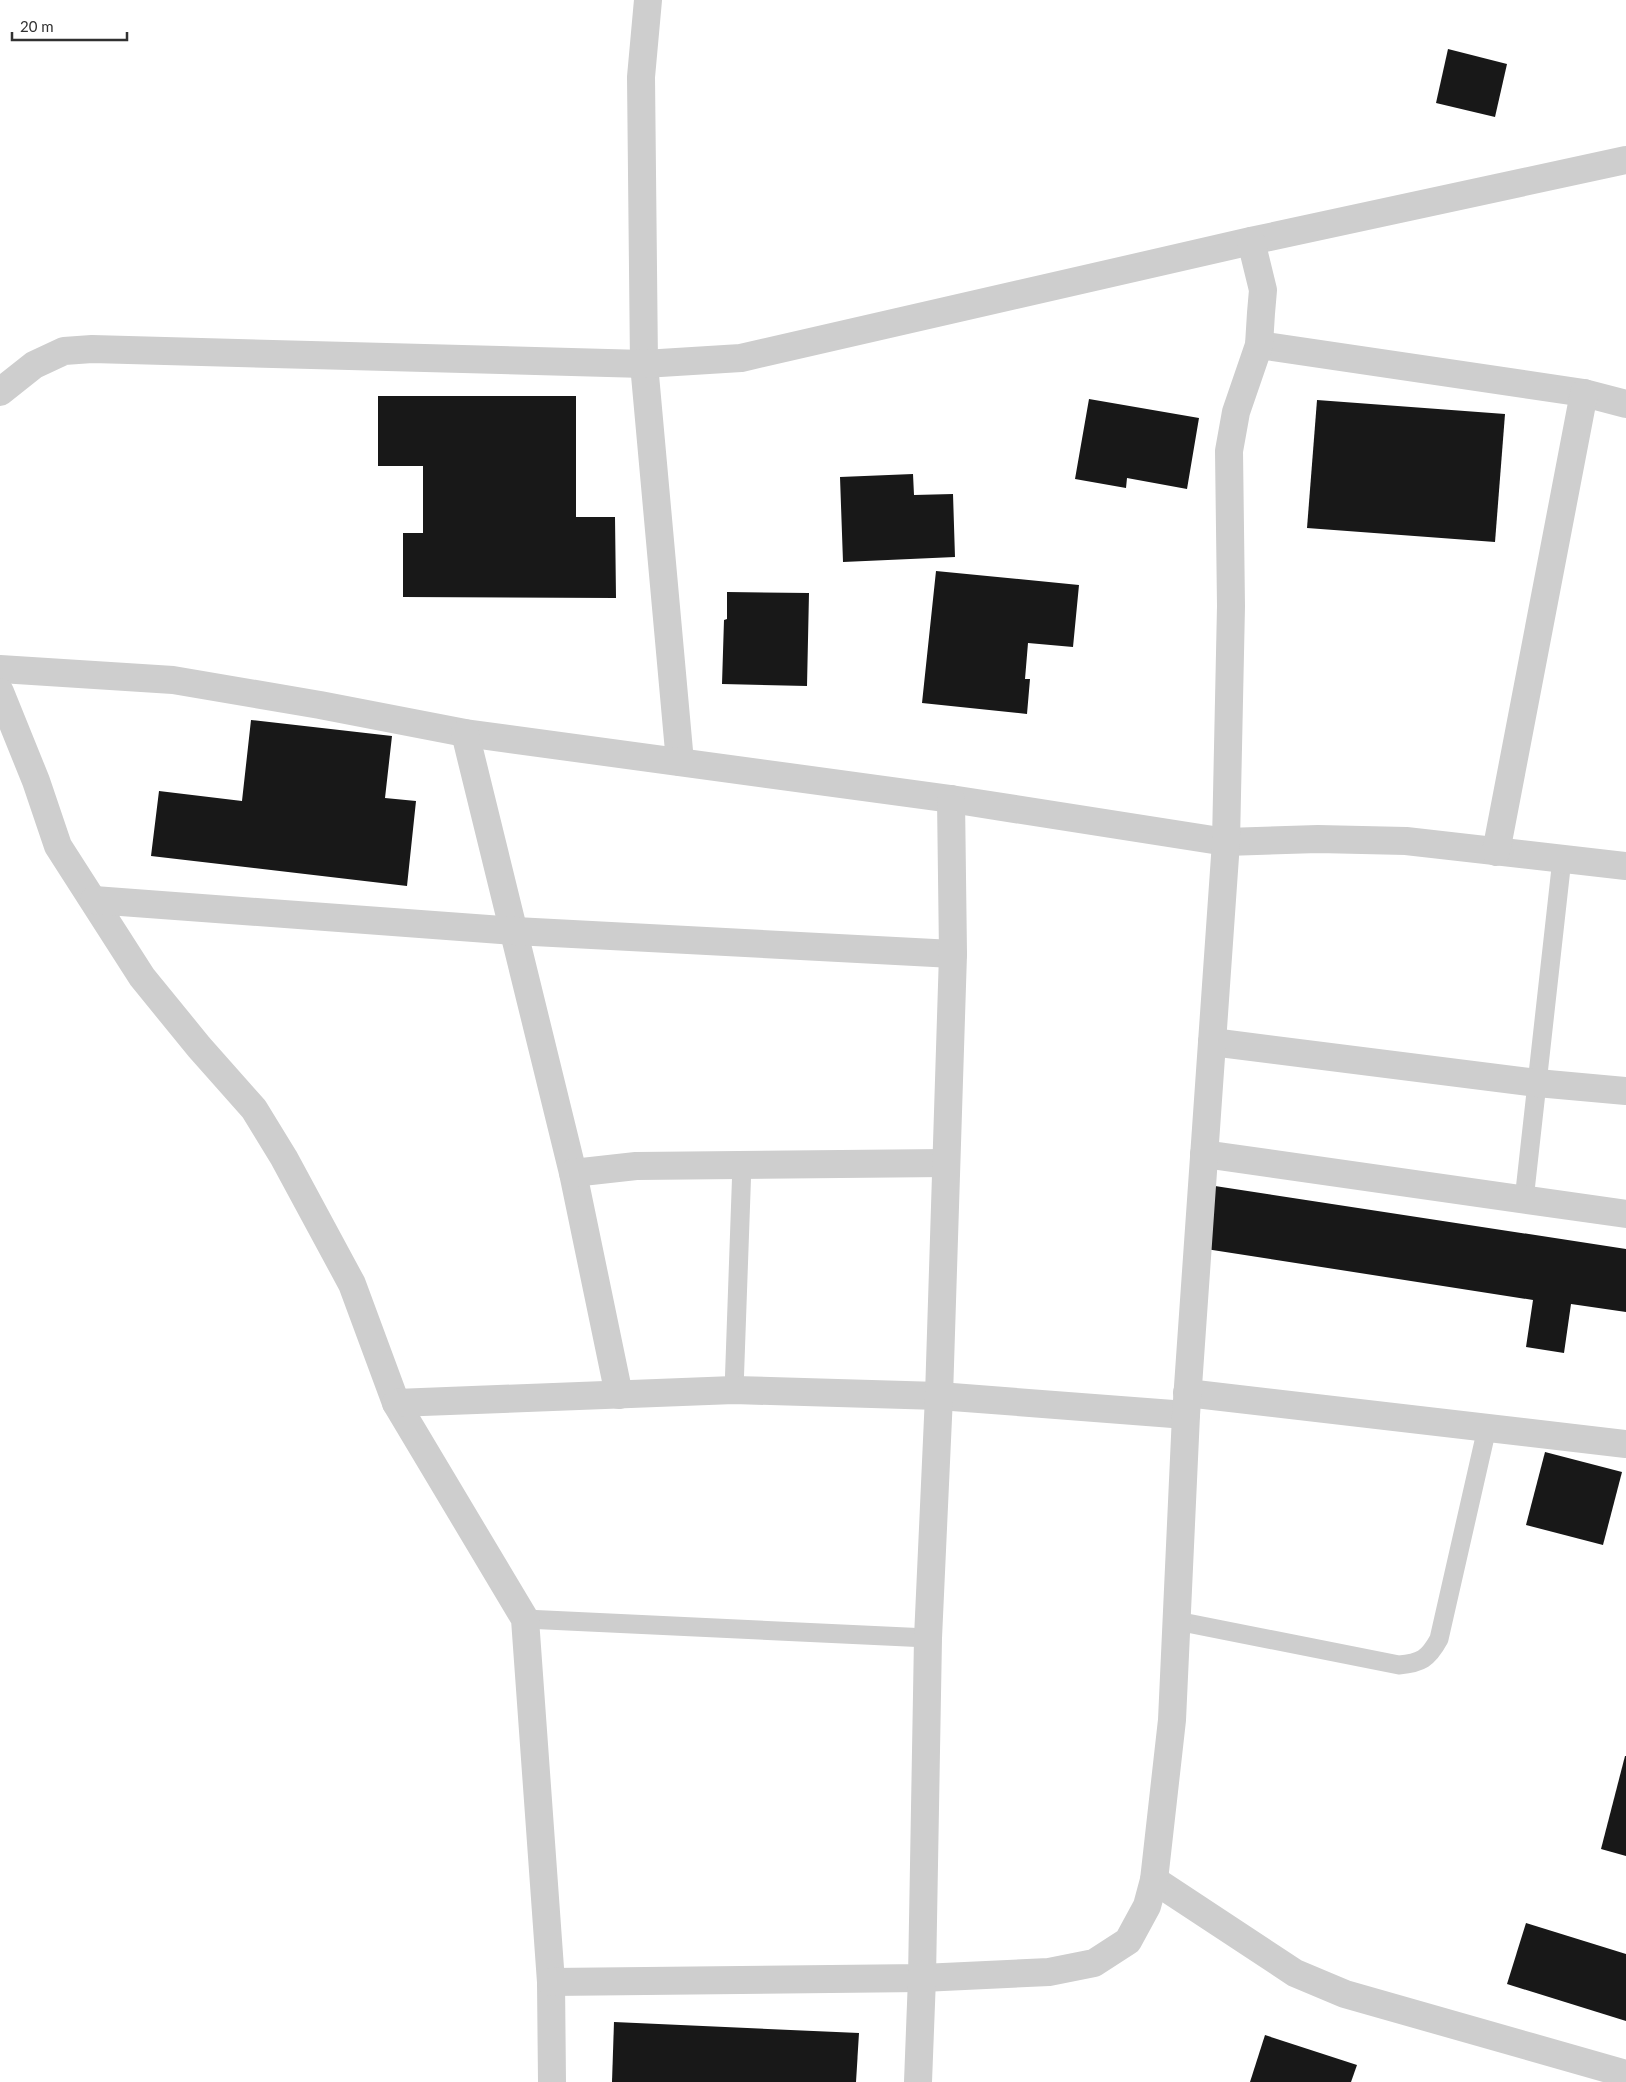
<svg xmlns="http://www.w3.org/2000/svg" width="1626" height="2082" font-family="Lato,sans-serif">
	<rect width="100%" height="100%" fill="#fff"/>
	<g fill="#181818">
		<path d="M1448,49L1507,64L1495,117L1436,103Z"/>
		<path d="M378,396H576V517H615L616,598L403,597V533H423V466H378Z"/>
		<path d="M1089,399L1199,418L1187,489L1127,478L1126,488L1075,479Z"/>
		<path d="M1317,400L1505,414L1495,542L1307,528Z"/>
		<path d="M913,474L914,495L953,494L955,557L843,562L840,477Z"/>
		<path d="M936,571L1079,585L1073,647L1028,643L1025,679H1030L1027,714L922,703Z"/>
		<path d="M727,592L809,593L807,686L722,684L724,620L727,619Z"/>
		<path d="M251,720L392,736L385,798L416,801L407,886L151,856L159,791L242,801Z"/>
		<path d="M1215,1186L1626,1249V1312L1571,1304L1564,1353L1526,1347L1533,1300L1206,1249Z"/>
		<path d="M1545,1452L1622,1472L1603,1545L1526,1525Z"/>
		<path d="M1625,1756H1626V1856L1601,1849Z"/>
		<path d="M1526,1923L1626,1954V2021L1507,1984Z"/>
		<path d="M614,2022L859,2033L856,2082H612Z"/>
		<path d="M1265,2035L1357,2065L1351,2082H1250Z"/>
	</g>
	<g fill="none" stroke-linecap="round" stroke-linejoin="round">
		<g stroke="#cecece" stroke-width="19">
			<path d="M1524,1200L1562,859"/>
			<path d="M734,1390L742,1164"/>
			<path d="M525,1619L928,1638"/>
			<path d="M1177,1621L1399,1665C1421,1663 1428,1659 1439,1639L1487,1428"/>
		</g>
		<g stroke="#cecece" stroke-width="28">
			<path d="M648,0L641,77L644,364L680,762"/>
			<path d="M1259,345L1584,393L1626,404"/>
			<path d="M0,392L34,365L64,351L92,349L644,364L741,358L1251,241L1626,160"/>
			<path d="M0,669L173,680L320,705L465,733L951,799L1226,842L1318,839L1406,841L1626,866"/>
			<path d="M0,692L36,781L58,846L142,977L199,1047L254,1109L284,1158L352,1284L396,1403L525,1619L551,1982L552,2082"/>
			<path d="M465,733L573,1173L619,1395"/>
			<path d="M1496,852L1584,393"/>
			<path d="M94,900L515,931L953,954"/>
			<path d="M1212,1042L1537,1083L1626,1091"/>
			<path d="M1204,1154L1626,1214"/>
			<path d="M573,1173L636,1166L946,1163"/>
			<path d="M1187,1393L1626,1444"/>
			<path d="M396,1403L734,1390L939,1396L1186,1415"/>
			<path d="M1154,1880L1295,1973L1345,1994L1626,2074"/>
			<path d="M551,1982L922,1978L1049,1972L1094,1963L1128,1941L1147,1906L1154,1880L1172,1720L1186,1415L1226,842L1231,606L1229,451L1236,412L1259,345L1261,313L1263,290L1251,241"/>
			<path d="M918,2082L922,1978L928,1638L939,1396L953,954L951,799"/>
		</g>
	</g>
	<path d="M12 32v8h115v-8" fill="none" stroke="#313131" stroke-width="2.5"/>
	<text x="20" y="32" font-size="15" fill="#313131" stroke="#ffffff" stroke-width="4" paint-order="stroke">20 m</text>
</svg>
